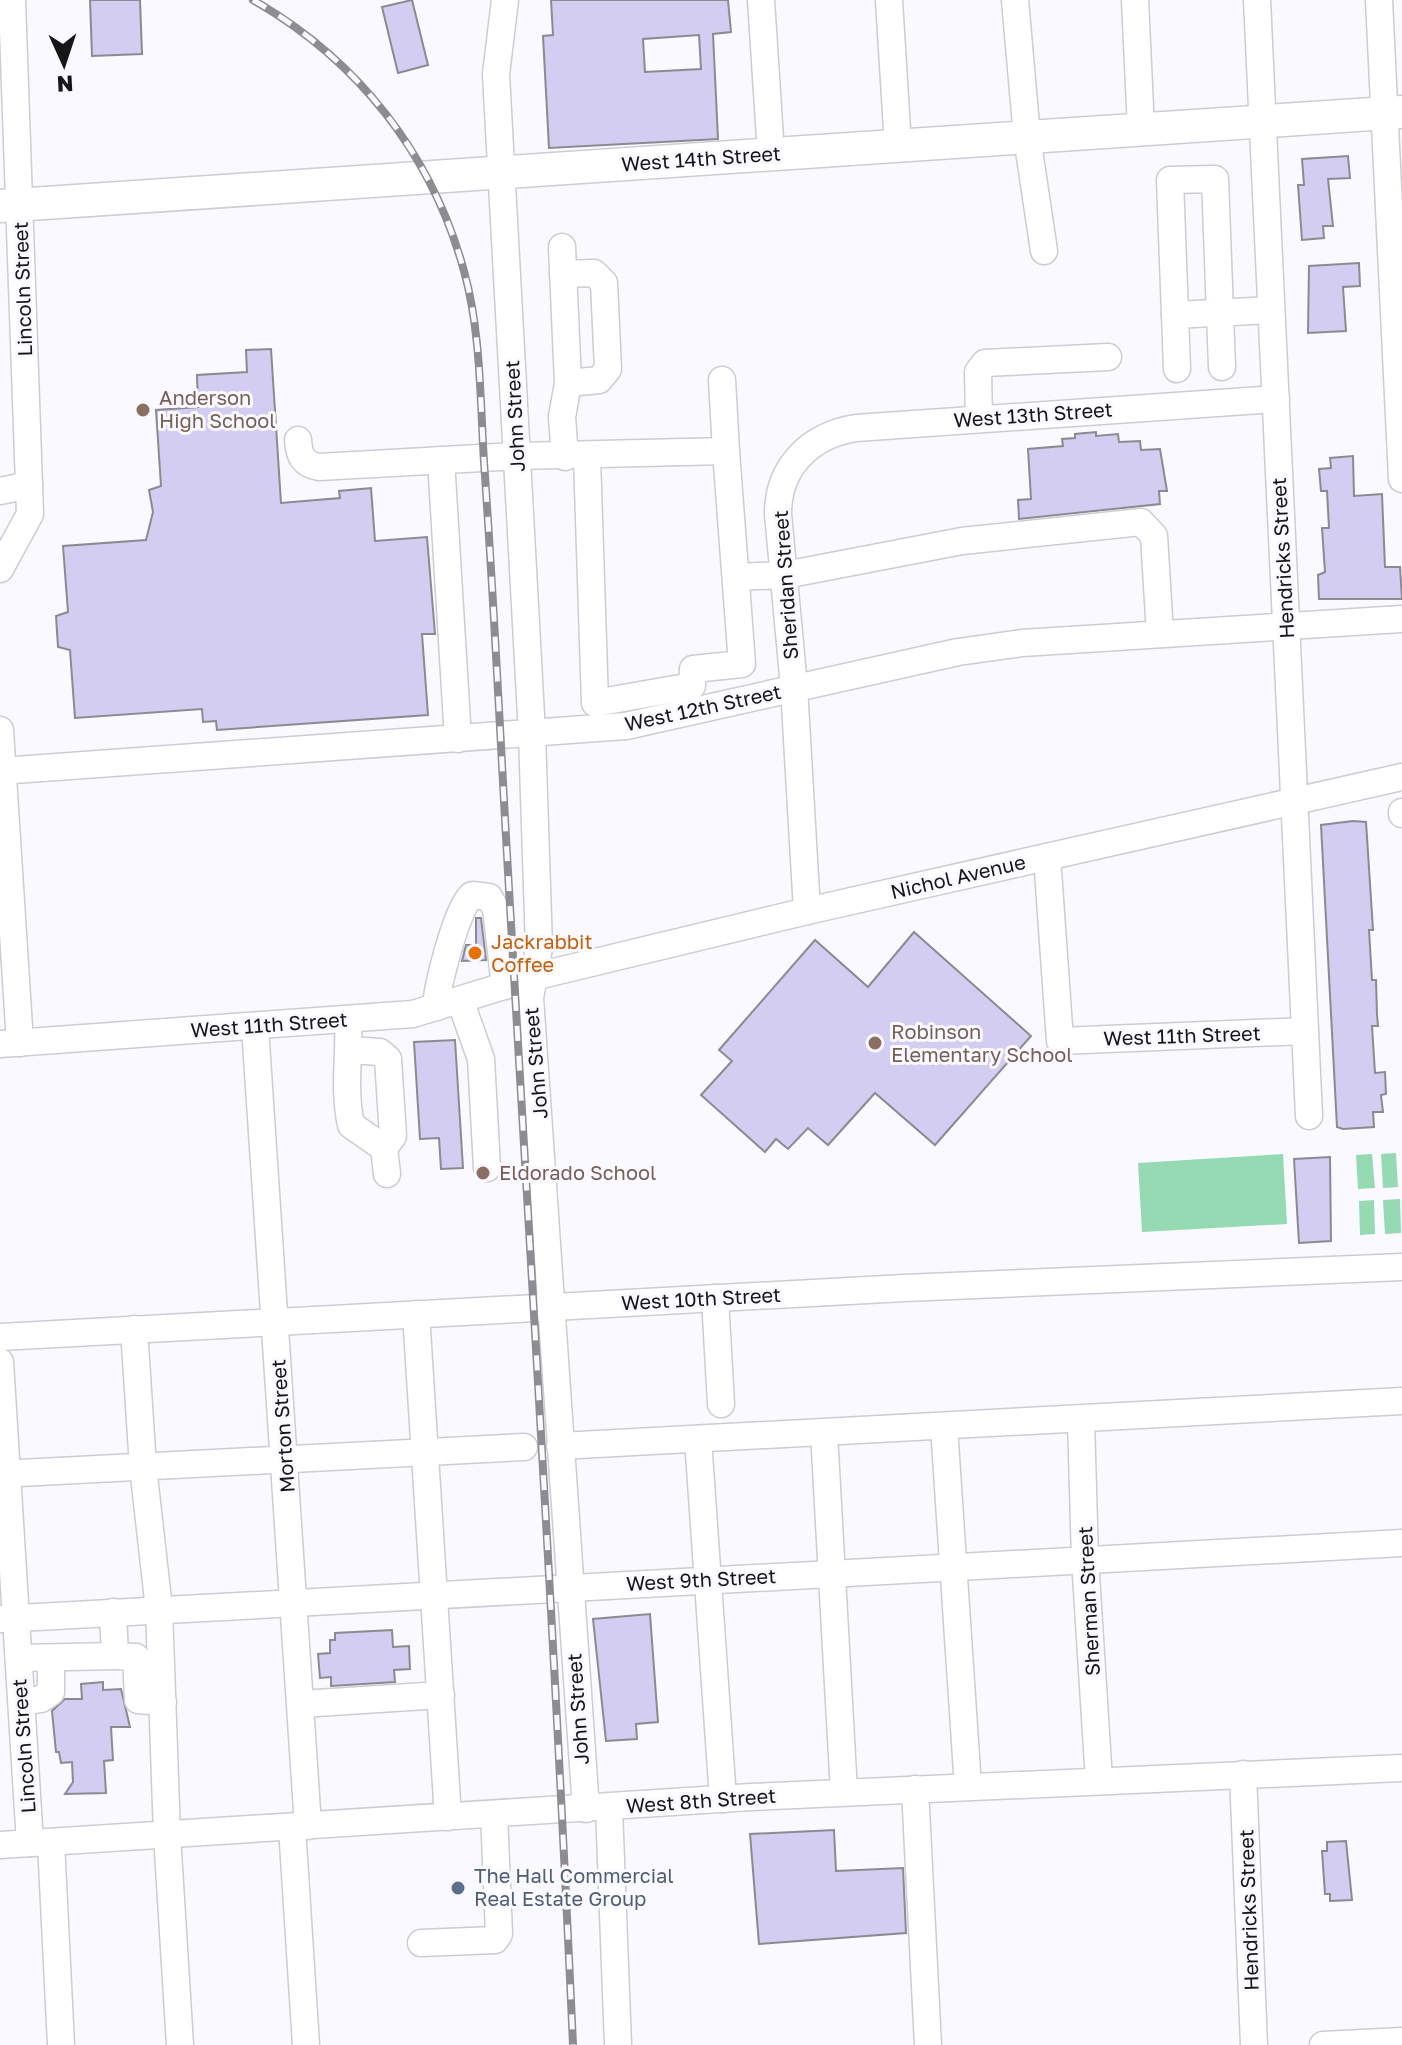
<svg xmlns="http://www.w3.org/2000/svg" width="1402" height="2045" font-family="'Golos Text',sans-serif">
	<rect width="100%" height="100%" fill="#f9f9ff"/>
	<g fill="#95dab3">
		<path d="M1396,1153L1398,1187L1383,1188L1381,1154Z"/>
		<path d="M1283,1154L1287,1224L1142,1232L1138,1163Z"/>
		<path d="M1372,1154L1375,1188L1358,1189L1356,1155Z"/>
		<path d="M1400,1199L1401,1233L1385,1234L1383,1200Z"/>
		<path d="M1374,1200L1375,1234L1360,1235L1359,1201Z"/>
	</g>
	<g fill="#d3cdf1" stroke="#8b8a91" stroke-width="2" fill-rule="evenodd">
		<path d="M90,0H140L142,54L92,56Z"/>
		<path d="M412,0L428,65L398,73L382,7Z"/>
		<path d="M551,0H728L731,32L713,34L718,139L549,148L543,36L553,35ZM699,35L701,69L645,72L643,39Z"/>
		<path d="M1348,156L1350,178L1328,179L1333,226H1323L1324,238L1302,240L1298,185H1304L1302,159Z"/>
		<path d="M1359,263L1360,286L1343,287L1346,331L1308,333L1309,266Z"/>
		<path d="M271,349L281,503L340,498L339,491L371,488L375,541L427,537L435,634H422L428,715L217,730L216,721L203,722L202,709L75,718L70,650L58,647L56,616L68,612L63,546L146,540L153,512L149,490L161,486L156,410L198,407L197,375L247,372L246,350Z"/>
		<path d="M1096,432V436L1118,434L1119,442L1140,441L1141,450L1160,449L1167,491H1159L1160,504L1019,519L1018,500L1031,499L1028,449L1063,446L1062,439L1075,438V434Z"/>
		<path d="M1353,456L1354,496L1382,494L1385,567H1400L1402,599H1319L1318,575L1325,572L1322,528H1329L1327,491H1321L1319,469L1331,468L1330,458Z"/>
		<path d="M1353,821L1366,822L1373,930H1369L1372,980H1376L1377,1015L1378,1026H1372L1375,1073L1385,1072L1386,1094L1381,1095L1383,1112H1373L1374,1127L1343,1129L1337,1127L1321,825Z"/>
		<path d="M476,918H481L486,960L462,961L466,945H476Z"/>
		<path d="M914,932L1031,1036L935,1145L875,1093L828,1145L808,1128L788,1149L776,1139L765,1152L701,1095L732,1061L719,1050L815,940L868,987Z"/>
		<path d="M455,1040L463,1168L441,1169L439,1138L420,1139L414,1042Z"/>
		<path d="M1330,1157L1331,1241L1299,1243L1294,1159Z"/>
		<path d="M650,1614L658,1722L636,1724L637,1739L606,1741L593,1619Z"/>
		<path d="M392,1630L393,1647L409,1646L410,1669L394,1670L395,1682L331,1686V1677L320,1678L318,1654L330,1653V1640H335V1633Z"/>
		<path d="M103,1682V1690L121,1689L130,1727H111L113,1760L104,1761L106,1793L65,1794L73,1782L72,1762L61,1763L59,1752H56L52,1711L65,1699H82L81,1684Z"/>
		<path d="M834,1830L836,1871L903,1868L906,1933L759,1944L750,1834Z"/>
		<path d="M1346,1841L1352,1900L1330,1901V1894H1325L1322,1851H1327V1842Z"/>
	</g>
	<g fill="none" stroke-linecap="round" stroke-linejoin="round">
		<g stroke="#cccdd4" stroke-width="29">
			<g id="minor">
				<path d="M505,0L496,74L532,734L539,948L530,998L586,1809"/>
				<path d="M761,0L771,154"/>
				<path d="M889,0L898,146"/>
				<path d="M1015,0L1027,137L1044,251"/>
				<path d="M1135,0L1141,129"/>
				<path d="M1257,0L1309,1116"/>
				<path d="M1379,0L1402,479"/>
				<path d="M562,247L568,383L562,417L565,457"/>
				<path d="M563,274L594,273L604,283L608,369L599,380L568,383"/>
				<path d="M1175,315L1170,180L1215,179L1222,367"/>
				<path d="M1177,369L1175,315L1271,310"/>
				<path d="M979,419L978,372L985,363L1108,357"/>
				<path d="M298,440C299,456 303,464 319,467L517,456L726,451L722,380"/>
				<path d="M587,457L595,703L692,686L693,669L742,664L726,451"/>
				<path d="M441,460L458,739"/>
				<path d="M0,491L29,485"/>
				<path d="M0,569L30,514L12,0"/>
				<path d="M736,577L785,575L962,541L1141,522L1154,536L1160,634"/>
				<path d="M0,730L20,1043"/>
				<path d="M0,771L626,726L958,652L1022,643L1402,619"/>
				<path d="M1402,812V814"/>
				<path d="M1047,857L1060,1041L1305,1031"/>
				<path d="M807,911L794,687L778,514C778,466 811,435 856,428L1276,399"/>
				<path d="M460,1000L481,1059L487,1168"/>
				<path d="M436,1007C437,987 457,906 472,895L489,897L496,909L505,986"/>
				<path d="M348,1019C350,1055 343,1088 351,1125L384,1148L387,1174"/>
				<path d="M255,1027L308,1826"/>
				<path d="M0,1044L413,1014L533,977L807,911L1402,777"/>
				<path d="M350,1050L380,1052L388,1059L393,1136L384,1148"/>
				<path d="M715,1298L721,1404"/>
				<path d="M416,1314L448,1817"/>
				<path d="M134,1329L143,1467L159,1609L167,1835L180,2045"/>
				<path d="M0,1337L904,1288L1402,1267"/>
				<path d="M0,1362L30,1843"/>
				<path d="M1081,1420L1085,1559L1099,1781"/>
				<path d="M944,1427L968,1787"/>
				<path d="M824,1433L844,1792"/>
				<path d="M698,1439L723,1799"/>
				<path d="M560,1446L1402,1401"/>
				<path d="M0,1474L524,1447"/>
				<path d="M113,1612L115,1656L136,1657L138,1700L163,1702"/>
				<path d="M0,1619L1402,1543"/>
				<path d="M19,1658L115,1656"/>
				<path d="M22,1702L41,1699L51,1692V1659"/>
				<path d="M301,1704L441,1695"/>
				<path d="M1243,1774L1254,2045"/>
				<path d="M915,1789L928,2045"/>
				<path d="M609,1808L618,2045"/>
				<path d="M292,1827L306,2045"/>
				<path d="M51,1842L61,2045"/>
				<path d="M0,1845L751,1797L1402,1768"/>
				<path d="M421,1943L495,1940L499,1934L494,1814"/>
				<path d="M1323,2045L1402,2041"/>
			</g>
		</g>
		<g stroke="#cccdd4" stroke-width="35">
			<path id="major" d="M0,206L1402,112"/>
		</g>
		<use href="#minor" stroke="#fff" stroke-width="26"/>
		<use href="#major" stroke="#fff" stroke-width="32"/>
		<g stroke="#8d8d91" stroke-width="8">
			<path id="rail" d="M253,0C358,60 432,154 464,271C481,332 480,399 484,462C493,587 499,712 506,837C529,1239 555,1642 573,2045"/>
		</g>
		<use href="#rail" stroke="#f9f9ff" stroke-width="5" stroke-dasharray="15" stroke-linecap="butt"/>
	</g>
	<g fill="#8d6e63" stroke="#f9f9ff" stroke-width="3">
		<circle cx="143" cy="410" r="8"/>
		<circle cx="875" cy="1043" r="8"/>
		<circle cx="483" cy="1173" r="8"/>
	</g>
	<circle fill="#e8710a" stroke="#f9f9ff" stroke-width="3" cx="475" cy="953" r="8"/>
	<circle fill="#5c6f8a" stroke="#f9f9ff" stroke-width="3" cx="458" cy="1888" r="8"/>
	<g text-anchor="middle" stroke-width="6" stroke-linejoin="round" paint-order="stroke">
		<g font-size="20" fill="#161618" stroke="#f9f9ff">
			<text transform="translate(701 159) rotate(-4)" y="7">West 14th Street</text>
			<text transform="translate(23 289) rotate(-92)" y="7">Lincoln Street</text>
			<text transform="translate(1033 415) rotate(-4)" y="7">West 13th Street</text>
			<text transform="translate(515 416) rotate(-93)" y="7">John Street</text>
			<text transform="translate(1283 558) rotate(-93)" y="7">Hendricks Street</text>
			<text transform="translate(786 585) rotate(-94)" y="7">Sheridan Street</text>
			<text transform="translate(703 708) rotate(-12)" y="7">West 12th Street</text>
			<text transform="translate(958 877) rotate(-13)" y="7">Nichol Avenue</text>
			<text transform="translate(269 1025) rotate(-4)" y="7">West 11th Street</text>
			<text transform="translate(1182 1036) rotate(-2)" y="7">West 11th Street</text>
			<text transform="translate(536 1063) rotate(-95)" y="7">John Street</text>
			<text transform="translate(701 1299) rotate(-3)" y="7">West 10th Street</text>
			<text transform="translate(283 1426) rotate(-94)" y="7">Morton Street</text>
			<text transform="translate(701 1580) rotate(-3)" y="7">West 9th Street</text>
			<text transform="translate(1089 1601) rotate(-93)" y="7">Sherman Street</text>
			<text transform="translate(578 1709) rotate(-94)" y="7">John Street</text>
			<text transform="translate(24 1746) rotate(-94)" y="7">Lincoln Street</text>
			<text transform="translate(701 1801) rotate(-4)" y="7">West 8th Street</text>
			<text transform="translate(1249 1910) rotate(-92)" y="7">Hendricks Street</text>
		</g>
		<g font-size="20" fill="#785e54" stroke="#f9f9ff" text-anchor="start">
			<text x="159" y="405">Anderson<tspan x="159" dy="23">High School</tspan></text>
			<text x="891" y="1039">Robinson<tspan x="891" dy="23">Elementary School</tspan></text>
			<text x="499" y="1180">Eldorado School</text>
		</g>
		<g font-size="20" fill="#c56008" stroke="#f9f9ff" text-anchor="start">
			<text x="491" y="949">Jackrabbit<tspan x="491" dy="23">Coffee</tspan></text>
		</g>
		<g font-size="20" fill="#4e5e75" stroke="#f9f9ff" text-anchor="start">
			<text x="474" y="1883">The Hall Commercial<tspan x="474" dy="23">Real Estate Group</tspan></text>
		</g>
	</g>
	<g transform="translate(64 64) rotate(177)" stroke="#f9f9ff" stroke-width="6" paint-order="stroke">
	<path d="M0-6L14 30L0 20L-14 30Z" fill="#161618"/>
	<text y="-12" font-size="22" font-weight="bold" text-anchor="middle" fill="#161618">N</text>
	</g>
</svg>
